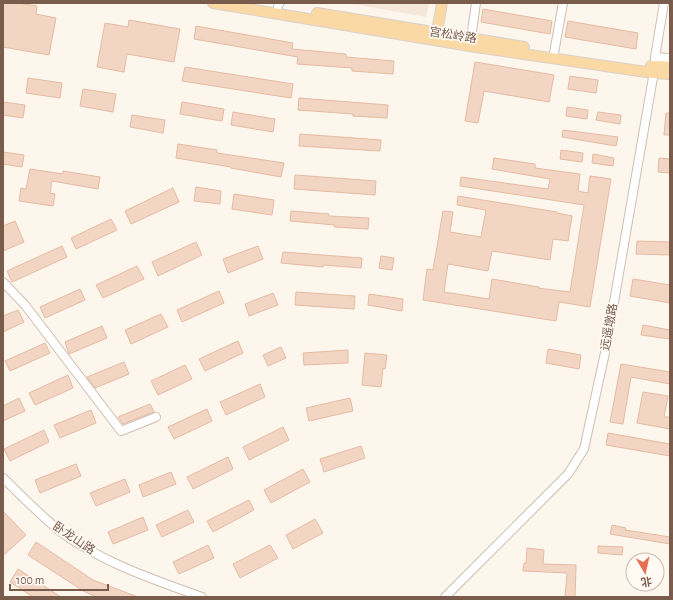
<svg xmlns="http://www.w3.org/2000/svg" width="673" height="600" font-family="'Alegreya Sans','Noto Sans SC',sans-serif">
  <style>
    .residential { fill: #f5e8da }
    .building { fill: #f3d5c3; stroke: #e6bba3 }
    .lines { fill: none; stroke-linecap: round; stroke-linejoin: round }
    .minor-casing { stroke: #d1beb0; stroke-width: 10 }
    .major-casing { stroke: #dad1cd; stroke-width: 12 }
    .minor { stroke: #fff; stroke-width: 8 }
    .major { stroke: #fbd9a5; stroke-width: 10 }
    .labels { text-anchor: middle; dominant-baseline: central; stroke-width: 3.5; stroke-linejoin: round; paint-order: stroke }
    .street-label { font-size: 12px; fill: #7a5c4d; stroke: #fffaf3 }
  </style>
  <rect width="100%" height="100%" fill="#fdf6ec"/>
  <path class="residential" d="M347,3H429L426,17Z"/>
  <path class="building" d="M3,3H17L37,6L36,14L56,18L49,55L3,47Z
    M483,9L552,21L550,34L481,22Z
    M129,20L180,29L174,62L127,54L124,72L97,67L105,23L128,27Z
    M568,21L638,33L636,49L565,37Z
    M196,26L293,43L292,49L346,54V57L394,61L393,74L352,71V68L297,64L298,57L194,39Z
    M475,62L554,75L549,102L484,91L478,123L465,121Z
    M185,67L293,84L291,98L182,81Z
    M570,76L598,80L596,93L568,89Z
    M28,78L62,83L60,98L26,93Z
    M83,89L116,94L113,112L80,106Z
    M299,98L388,105L387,118L353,116V114L298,110Z
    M3,102L25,105L23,118L3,115Z
    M182,102L224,109L222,121L180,114Z
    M567,107L588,110L587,119L566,116Z
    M233,112L275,119L273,132L231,125Z
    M598,112L621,115L620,124L596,120Z
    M666,113H670V135H664Z
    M132,115L165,120L163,133L130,127Z
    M563,130L618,137L616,146L562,137Z
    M300,134L381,140L380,151L299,146Z
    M178,144L217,150V153L284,163L281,177L231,168V167L176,158Z
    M561,150L583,153L582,162L560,159Z
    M3,152L24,155L22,167L3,164Z
    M593,154L614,158L613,166L592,163Z
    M494,158L535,164V168L580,174L578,191L588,193L590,176L611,179L590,307L559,302L556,321L423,300L427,269L433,270L443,211L453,212L450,232L481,237L486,210L457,205L458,196L557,212V213L572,216L568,241L553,239L550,260L492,251L488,271L448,264L444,292L489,299L492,279L539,287L538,288L570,292L584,205L460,186L461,177L548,189L550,179L492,169Z
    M659,158L670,159V173L658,172Z
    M30,169L63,174V171L100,177L98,189L52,181L50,193L55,194L53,206L19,201L21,188L26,189Z
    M295,175L376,181L375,195L294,189Z
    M196,187L221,191L220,204L194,201Z
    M173,188L179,202L131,224L125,211Z
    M234,194L274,200L272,215L232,209Z
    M291,211L329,214V216L369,218L368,229L334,227L335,225L290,221Z
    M111,219L117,230L76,249L71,238Z
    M15,221L24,242L3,251V226Z
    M637,241L670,242V255L636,254Z
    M196,242L202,255L158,276L152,262Z
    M62,246L67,257L12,282L7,271Z
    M258,246L263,259L228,273L223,259Z
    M283,252L362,258L361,268L324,265L323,267L281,263Z
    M381,256L394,258L392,270L379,268Z
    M137,266L144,279L103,298L96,285Z
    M633,279L670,285V303L630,296Z
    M80,289L85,300L45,318L40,307Z
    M219,291L224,303L182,322L177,310Z
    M296,292L355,296L354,309L295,305Z
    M273,293L278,305L249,316L245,304Z
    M369,294L403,299L402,311L368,305Z
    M18,310L24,322L3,332V316Z
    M161,314L168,327L131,344L125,330Z
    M643,325L670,330V339L641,335Z
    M102,326L107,338L69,354L65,342Z
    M238,341L243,353L205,371L199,359Z
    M45,343L50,353L10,371L5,361Z
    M281,347L286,358L268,366L263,355Z
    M548,349L581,355L579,369L546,363Z
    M348,350V363L304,365L303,353Z
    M365,353L387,355L385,369L383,368L381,387L362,385Z
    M124,362L129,374L95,388L87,377Z
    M621,364L670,372V384L631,377L623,424L610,422Z
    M185,365L192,379L158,395L151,381Z
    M68,375L73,388L35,405L29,393Z
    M260,384L265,397L226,415L220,402Z
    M643,392L668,396L664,417H670V429L637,423Z
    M19,398L25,411L3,421V406Z
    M350,398L353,411L309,421L306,408Z
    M150,404L154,412L123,424L118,417Z
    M207,409L212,421L174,439L168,427Z
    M91,410L96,423L60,438L54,425Z
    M283,427L289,440L249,460L243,447Z
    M44,430L49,442L10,461L4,449Z
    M608,433L670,444V456L606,445Z
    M361,446L365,458L324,472L320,459Z
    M228,457L233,469L193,489L187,477Z
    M76,464L81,476L40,493L35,480Z
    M303,469L310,482L271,503L264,490Z
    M171,472L176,484L143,497L139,485Z
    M125,479L130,492L96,506L90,493Z
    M249,500L254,510L213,532L207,521Z
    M188,510L194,522L162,537L156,525Z
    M3,511L26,535L5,554L3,552Z
    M143,517L148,530L113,544L108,532Z
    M315,519L323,533L293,549L286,535Z
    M612,525L626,528L625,530L670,537V544L610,534Z
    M36,542L93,580L138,597H97L85,592L28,555Z
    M208,545L214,558L179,574L173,562Z
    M270,545L278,558L240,578L233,564Z
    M598,546L623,547L622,555L598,553Z
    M527,548L544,550L543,564L576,565L575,597H565L567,573L523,571L524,563H526Z
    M18,569L61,597H33L10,582Z"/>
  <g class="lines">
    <defs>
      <path id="minor" d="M278,7L279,3
        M471,38L476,3
        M554,53L563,3
        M655,57L670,58
        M3,282L25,305L121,431L156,417
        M3,478C22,496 41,516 61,532C101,562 155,580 202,597
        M445,597L568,474L584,449L606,348L655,66V57L664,3"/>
      <path id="major" d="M213,3L476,47L653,73L670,74
        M317,13L524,47
        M437,32L442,3
        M651,66L670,67"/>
    </defs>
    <use href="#minor" class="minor-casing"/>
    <use href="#major" class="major-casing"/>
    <use href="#minor" class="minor"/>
    <use href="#major" class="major"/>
  </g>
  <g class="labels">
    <g class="street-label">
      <text transform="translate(453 35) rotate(9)">宫松岭路</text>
      <text transform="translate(609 327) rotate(-80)">远遥墩路</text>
      <text transform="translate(74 538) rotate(34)">卧龙山路</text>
    </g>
  </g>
  <rect width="673" height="600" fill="none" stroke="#7a5c4d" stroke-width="8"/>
  <g transform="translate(645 572) rotate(171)"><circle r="19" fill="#fffaf3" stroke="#cabbb1"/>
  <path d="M0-3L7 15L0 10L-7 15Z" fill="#e76f51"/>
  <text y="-6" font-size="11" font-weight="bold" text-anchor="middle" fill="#7a5c4d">北</text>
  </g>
  <path d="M10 584v6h98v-6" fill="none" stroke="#7a5c4d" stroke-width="2"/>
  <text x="16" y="584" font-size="12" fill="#7a5c4d" stroke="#fffaf3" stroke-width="3" paint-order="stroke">100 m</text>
</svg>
